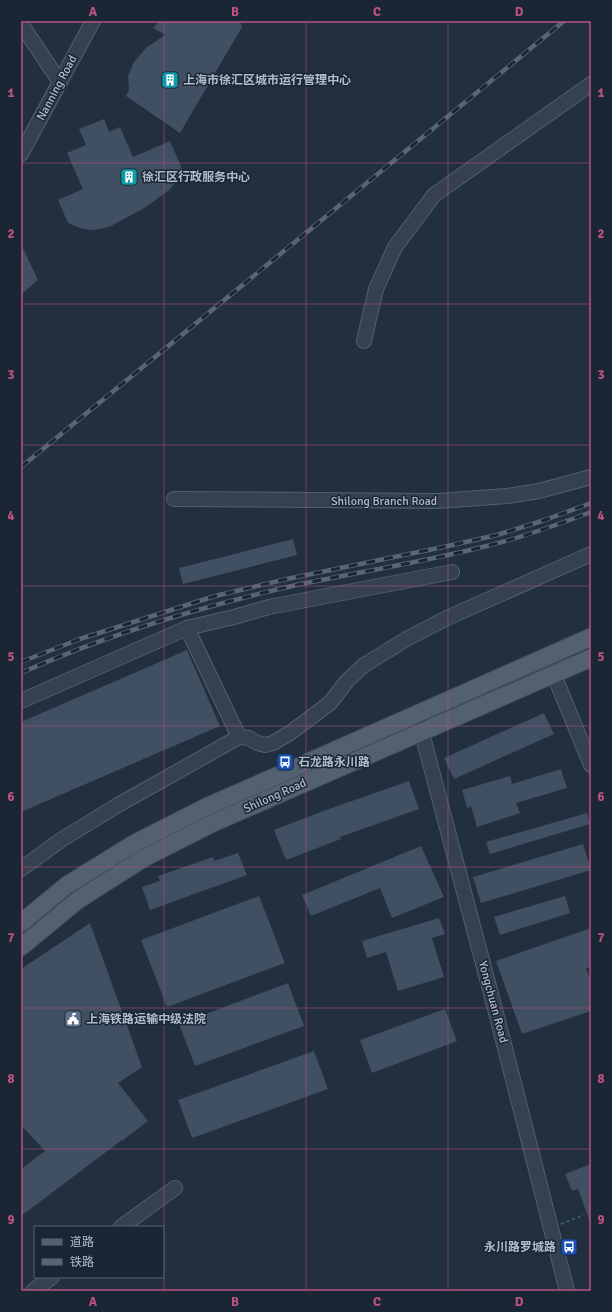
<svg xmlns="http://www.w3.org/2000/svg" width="612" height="1312" font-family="Signika,'Noto Sans SC',sans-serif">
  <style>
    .building { fill: #404f61 }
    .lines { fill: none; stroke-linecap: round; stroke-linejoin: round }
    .minor-casing { stroke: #535f6d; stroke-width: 16 }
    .major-casing { stroke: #3e4a58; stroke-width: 19 }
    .path { stroke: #415b5d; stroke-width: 2; stroke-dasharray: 3 3; stroke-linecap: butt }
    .minor { stroke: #35414f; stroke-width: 14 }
    .major { stroke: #53606f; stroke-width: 17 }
    .rail-casing { stroke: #576576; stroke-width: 4.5 }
    .rail { stroke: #1b2634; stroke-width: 3; stroke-dasharray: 9; stroke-linecap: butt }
    .grid { fill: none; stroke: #bc5182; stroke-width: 1; stroke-opacity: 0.55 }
    .labels { text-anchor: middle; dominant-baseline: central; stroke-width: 3; stroke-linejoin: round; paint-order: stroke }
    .poi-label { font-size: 12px; font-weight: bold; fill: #b1bcca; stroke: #1b2634; text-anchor: start }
    .street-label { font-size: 12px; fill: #b1bcca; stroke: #1b2634 }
    .neatline { fill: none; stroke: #bc5182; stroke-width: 1.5 }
    .grid-label { font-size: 13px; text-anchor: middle; font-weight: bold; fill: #bc5182 }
  </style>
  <rect width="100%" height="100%" fill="#212f3f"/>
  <path class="building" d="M159,21H240L242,27L180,133L126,96L129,90L128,76L134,62L147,47L165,35L153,28Z
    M104,119L109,132L120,127L133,157L170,141L184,173L169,190L146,207L111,226L101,229L90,230L80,228L68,223L58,200L83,189L67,153L86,145L79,129Z
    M21,244L38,280L21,295Z
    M293,539L297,555L183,584L179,568Z
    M187,650L220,726L21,812V722Z
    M544,713L554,734L454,779L444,758Z
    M561,769L567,788L516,803L520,813L477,827L471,806L467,808L462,790L510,776L512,784Z
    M409,781L419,809L340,837L341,839L286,860L274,830L326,810Z
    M587,813L590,824L490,854L486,842Z
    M583,844L591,870L481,903L473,877Z
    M421,846L444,897L392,918L380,888L311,916L302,895Z
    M238,853L247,875L150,910L142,887L160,881L158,876L213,857L214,861Z
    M259,896L285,963L167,1007L141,940Z
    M565,896L570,913L500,935L494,917Z
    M439,918L445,934L432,938L444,977L398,991L386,952L367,958L362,941Z
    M90,923L142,1067L118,1083L148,1121L122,1141V1140L21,1216V1169L45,1151L21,1125V970L24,967Z
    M591,928V967L586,968L591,983V1011L522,1034L496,961Z
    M288,983L304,1026L195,1066L179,1024Z
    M445,1009L457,1041L372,1073L360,1040Z
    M314,1051L328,1089L192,1138L178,1100Z
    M591,1164V1222H590L578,1189L572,1191L565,1174Z"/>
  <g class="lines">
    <defs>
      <path id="minor" d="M21,24L60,82
        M21,154L93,21
        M364,341L376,289L395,247L434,195L591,84
        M174,499L438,501L507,496L539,491L591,477
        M187,628L239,737L249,738L257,743L265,745L273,743L290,733L330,703L347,681L364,665L410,637L447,618L591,554
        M554,675L591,765
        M21,701L187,628L234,617L269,607L452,572
        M419,722L495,1009L567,1291
        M21,869L61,840L118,805L239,737
        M121,1227L175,1188
        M33,1291L52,1277"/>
      <path id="major" d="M21,923L67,885L135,843L208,806L288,771L591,637
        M21,947L78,900L144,858L213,823L591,658"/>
    </defs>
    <use href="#minor" class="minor-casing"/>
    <use href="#major" class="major-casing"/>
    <path class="path" d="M561,1224L584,1215"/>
    <use href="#minor" class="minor"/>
    <use href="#major" class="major"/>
    <defs>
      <path id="rail" d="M21,467L564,21
        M21,662L80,639L215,596L287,579L448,546L497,535L545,520L591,503
        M21,673C108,634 200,607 292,586C362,571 433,561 502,542C532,534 562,523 591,512"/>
    </defs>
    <use href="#rail" class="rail-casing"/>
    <use href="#rail" class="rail"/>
  </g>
  <path class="grid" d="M164,21V1291M306,21V1291M448,21V1291M21,163H591M21,304H591M21,445H591M21,586H591M21,726H591M21,867H591M21,1008H591M21,1149H591"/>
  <defs>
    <symbol id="building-square" viewBox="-11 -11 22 22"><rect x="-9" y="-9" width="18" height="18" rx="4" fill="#0f9aa8" stroke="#1b2634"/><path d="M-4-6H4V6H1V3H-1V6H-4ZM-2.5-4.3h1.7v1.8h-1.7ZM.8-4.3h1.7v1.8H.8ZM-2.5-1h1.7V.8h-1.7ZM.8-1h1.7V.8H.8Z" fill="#fff"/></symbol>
    <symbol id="bus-square" viewBox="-11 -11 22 22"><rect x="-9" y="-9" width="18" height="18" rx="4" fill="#1a4fb4" stroke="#1b2634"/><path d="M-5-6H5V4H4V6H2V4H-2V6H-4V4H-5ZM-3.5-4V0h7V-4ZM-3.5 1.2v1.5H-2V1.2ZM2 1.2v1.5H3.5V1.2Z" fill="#fff"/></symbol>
    <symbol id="civic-square" viewBox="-11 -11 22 22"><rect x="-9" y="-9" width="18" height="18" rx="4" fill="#5c6f8a" stroke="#1b2634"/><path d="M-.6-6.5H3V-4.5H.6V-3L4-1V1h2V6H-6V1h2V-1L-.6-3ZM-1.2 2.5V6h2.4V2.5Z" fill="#fff"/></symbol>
  </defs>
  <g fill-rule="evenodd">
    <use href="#building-square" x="160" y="70" width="20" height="20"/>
    <use href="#building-square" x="119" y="167" width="20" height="20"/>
    <use href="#bus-square" x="275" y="752" width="20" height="20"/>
    <use href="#civic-square" x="63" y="1009" width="20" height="20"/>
    <use href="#bus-square" x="559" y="1237" width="20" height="20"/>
  </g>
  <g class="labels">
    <g class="poi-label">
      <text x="183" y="80">上海市徐汇区城市运行管理中心</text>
      <text x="142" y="177">徐汇区行政服务中心</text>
      <text x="298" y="762">石龙路永川路</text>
      <text x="86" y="1019">上海铁路运输中级法院</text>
      <text x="556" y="1247" text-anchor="end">永川路罗城路</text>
    </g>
    <g class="street-label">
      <text transform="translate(57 88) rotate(-62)">Nanning Road</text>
      <text x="384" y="501">Shilong Branch Road</text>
      <text transform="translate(275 796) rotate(-24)">Shilong Road</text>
      <text transform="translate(493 1002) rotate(75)">Yongchuan Road</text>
    </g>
  </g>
  <rect width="612" height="1312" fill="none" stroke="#1b2634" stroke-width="44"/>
  <rect x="34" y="1226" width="130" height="52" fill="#1b2634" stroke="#576270"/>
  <rect x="42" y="1239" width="20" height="6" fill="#53606f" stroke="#576270"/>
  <text x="70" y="1246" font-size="12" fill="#b1bcca">道路</text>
  <rect x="42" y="1259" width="20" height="6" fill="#576576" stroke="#576270"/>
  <text x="70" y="1266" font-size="12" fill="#b1bcca">铁路</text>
  <rect x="22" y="22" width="568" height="1268" class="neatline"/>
  <g class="grid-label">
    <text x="93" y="16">A</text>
    <text x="235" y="16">B</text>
    <text x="377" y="16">C</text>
    <text x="519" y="16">D</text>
    <text x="11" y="97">1</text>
    <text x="601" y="97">1</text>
    <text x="11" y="238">2</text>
    <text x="601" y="238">2</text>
    <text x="11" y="379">3</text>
    <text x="601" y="379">3</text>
    <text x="11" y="520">4</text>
    <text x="601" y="520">4</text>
    <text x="11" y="661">5</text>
    <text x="601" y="661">5</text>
    <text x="11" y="801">6</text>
    <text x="601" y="801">6</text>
    <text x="11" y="942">7</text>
    <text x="601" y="942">7</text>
    <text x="11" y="1083">8</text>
    <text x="601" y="1083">8</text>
    <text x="11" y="1224">9</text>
    <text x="601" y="1224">9</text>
    <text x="93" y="1306">A</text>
    <text x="235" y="1306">B</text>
    <text x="377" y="1306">C</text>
    <text x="519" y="1306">D</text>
  </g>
</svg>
